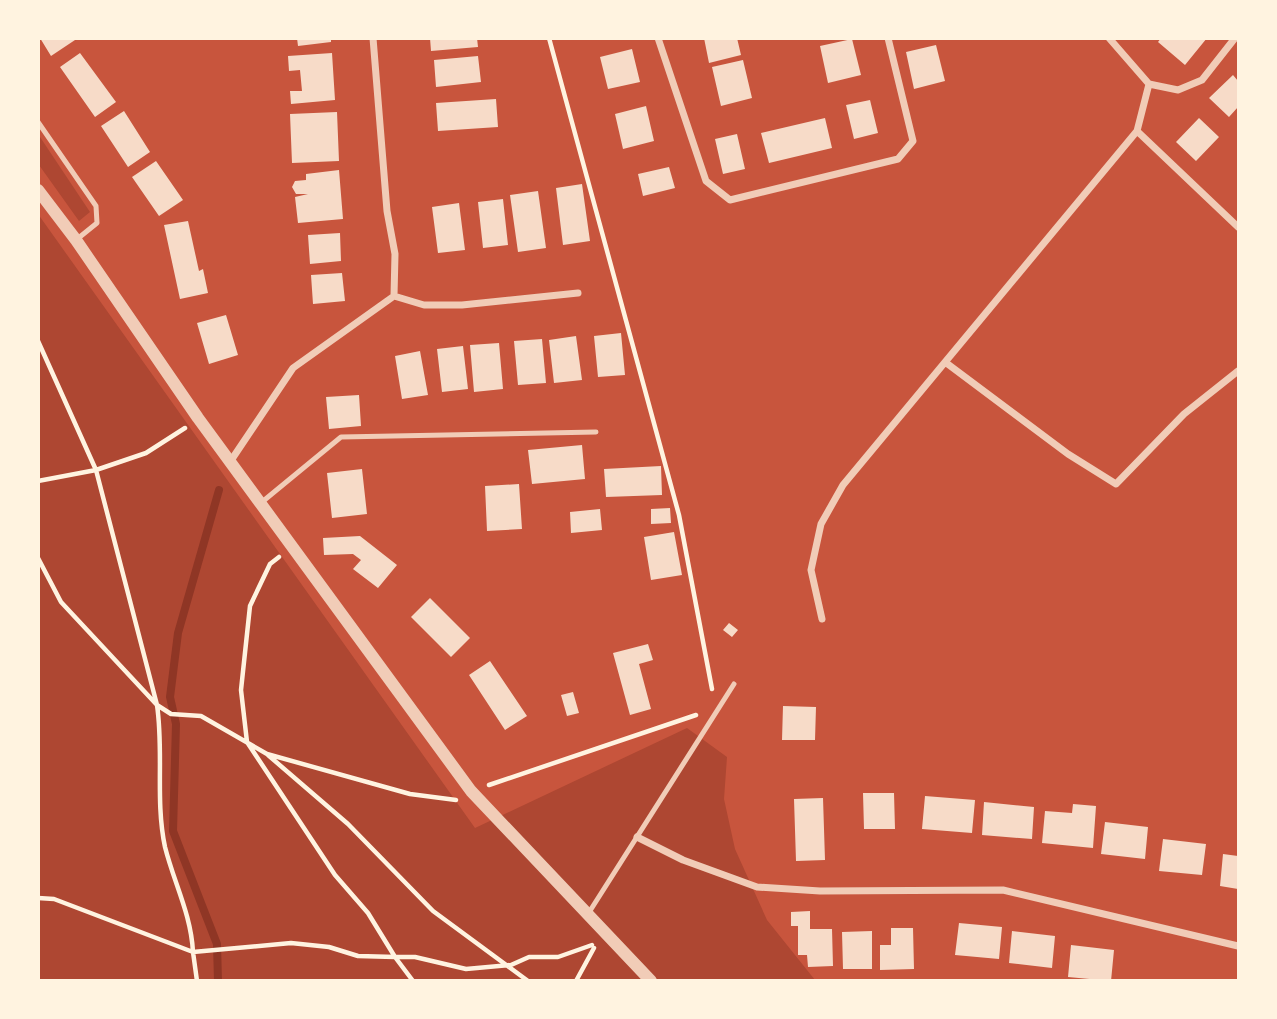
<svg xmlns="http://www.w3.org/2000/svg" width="1277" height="1019" font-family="Montserrat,sans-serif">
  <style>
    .green { fill: #ae4732 }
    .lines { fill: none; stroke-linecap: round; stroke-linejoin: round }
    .stream { stroke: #8f3625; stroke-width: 8 }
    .building { fill: #f7dbc8 }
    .path { stroke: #fff3e0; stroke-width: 4.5 }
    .service { stroke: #f1ccb7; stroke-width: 5 }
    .minor { stroke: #f1ccb7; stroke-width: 7 }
    .tertiary { stroke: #f1ccb7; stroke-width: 12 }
  </style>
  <rect width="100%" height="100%" fill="#c8553d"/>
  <path class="green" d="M38,134L90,212L79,221L39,165Z
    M38,214L475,828L687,728L727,757L724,799L735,849L767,920L815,980H39Z"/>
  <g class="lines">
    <path class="stream" d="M218,981L217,944L173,831L176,724L170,697L178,633L219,490"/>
  </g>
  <path class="building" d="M40,38H74L75,40L51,56Z
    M297,38H331V42L298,46Z
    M430,38H477L478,47L431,51Z
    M704,38H737L741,55L709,63Z
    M1161,38H1207L1185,65L1158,42Z
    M852,39L861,75L828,83L820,46Z
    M936,45L945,81L914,89L906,52Z
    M632,49L640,82L608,89L600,57Z
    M80,53L116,102L95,117L60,67Z
    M332,53L335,100L291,104L290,91H302L300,70L289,71L288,56Z
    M478,56L481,82L436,87L434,60Z
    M743,60L752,98L721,106L712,67Z
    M1233,75L1238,81V107L1229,117L1209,98Z
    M496,99L498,127L438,131L436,103Z
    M870,100L878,133L854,139L846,105Z
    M646,106L654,141L623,149L615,114Z
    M124,111L150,152L128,167L101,126Z
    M337,112L339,161L292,163L290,114Z
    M825,118L832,148L769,163L761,133Z
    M1199,118L1219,137L1196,161L1176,142Z
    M737,134L745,169L723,174L715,139Z
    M156,161L183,200L159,216L132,177Z
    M669,167L675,188L643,196L638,174Z
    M339,170L343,219L298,223L295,197L308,194H296L292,187L295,181L306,180V174Z
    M582,184L590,241L563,245L556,188Z
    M538,191L546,248L518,252L510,195Z
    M503,199L508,245L483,248L478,202Z
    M459,203L465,250L438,253L432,207Z
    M188,221L199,271L203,269L208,293L180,299L164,225Z
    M340,233L341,261L310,264L308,235Z
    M342,273L345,301L313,304L311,275Z
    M226,315L238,355L209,364L197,323Z
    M621,333L625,375L598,377L594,336Z
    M576,336L582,380L554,383L549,340Z
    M542,339L546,383L518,385L514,341Z
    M499,343L503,389L474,392L470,345Z
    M463,346L468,389L442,392L437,349Z
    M420,351L428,395L402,399L395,356Z
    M359,395L361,426L329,429L326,397Z
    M582,445L585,479L532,484L528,450Z
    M661,466L662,495L606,497L604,469Z
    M362,469L367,514L332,518L327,473Z
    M519,484L522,529L487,531L485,486Z
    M670,508L671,523L651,524V509Z
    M600,509L602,530L571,533L570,512Z
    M674,532L682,575L651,580L644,537Z
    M360,536L397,565L378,588L353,569L361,560L353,554L324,555L323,538Z
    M430,598L470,638L451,657L411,617Z
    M729,623L738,630L732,637L723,630Z
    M648,644L653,660L639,664L651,709L630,715L613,653Z
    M490,661L527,716L505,730L469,675Z
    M573,692L579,713L567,716L561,695Z
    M783,706L816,707L815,740H782Z
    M863,793H894L895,829H864Z
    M925,796L975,800L972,833L922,829Z
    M823,798L825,860L796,861L794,799Z
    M984,802L1034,807L1032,839L982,835Z
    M1073,804L1096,806L1093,848L1042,843L1045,811L1072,813Z
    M1105,822L1148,827L1145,859L1101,854Z
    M1163,839L1206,844L1202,875L1159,871Z
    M1223,854L1238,856V889L1220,886Z
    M810,911V929H832L833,966L808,967L807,955H798V926H791V912Z
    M959,923L1002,927L999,959L955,955Z
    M891,928H913L914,969L880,970V945H891Z
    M872,931V969H843L842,932Z
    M1012,931L1055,936L1052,968L1009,963Z
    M1071,945L1114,950L1111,981L1068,977Z"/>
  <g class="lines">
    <path class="path" d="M549,38L679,515L712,689
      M38,341L96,470L38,481
      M185,428L146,453L96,470L157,705C164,752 155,800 165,847C174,883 191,914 193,952L291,943L329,947L358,956L395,957L368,913L335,875L247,742L241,690L250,606L270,564L279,557
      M38,558L61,602L157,705L171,714L201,716L267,754L410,794L456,800
      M268,755L348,824L433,911L528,981
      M489,785L696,715
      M38,898L54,899L193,952L197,981
      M413,981L395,957H415L466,969L511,965L529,957H558L592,945
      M576,981L594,948"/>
    <path class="service" d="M38,122L96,206L97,223L76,240
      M262,502L341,437L596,432
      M588,914L734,684"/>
    <path class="minor" d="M658,38L706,181L730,200L898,159L913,141L888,38
      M1149,84L1178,90L1202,80L1235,38
      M1137,131L1238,227
      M394,296L424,305H462L578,293
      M945,362L1068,454L1116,484L1184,414L1238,371
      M230,462L293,368L394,296L395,254L387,211L373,38
      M822,619L811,570L821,524L843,485L1137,131L1149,84L1109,38
      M637,837L683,860L757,887L820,891L1003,890L1238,946"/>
    <path class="tertiary" d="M38,190L76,240L198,418L471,791L651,981"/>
  </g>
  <rect width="1277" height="1019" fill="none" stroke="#fff3e0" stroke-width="80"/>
</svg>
